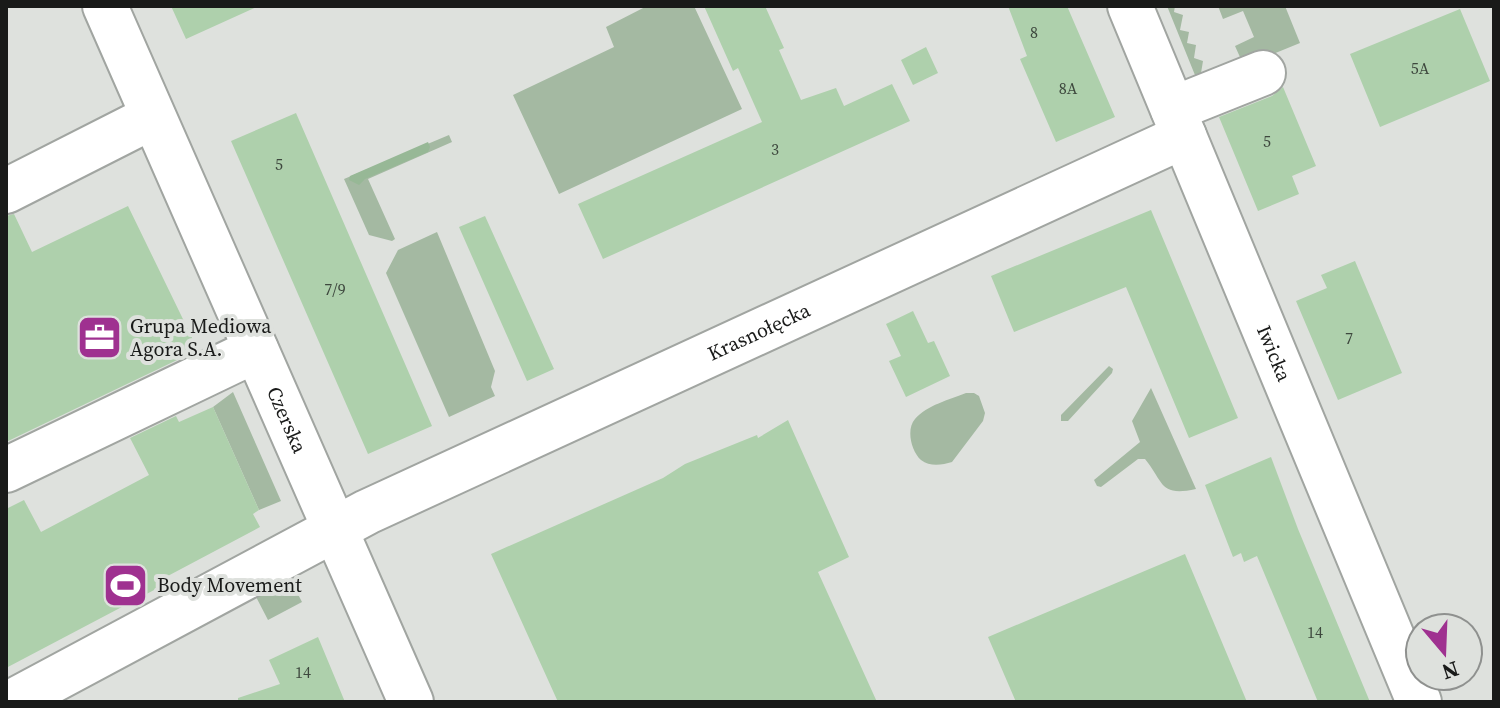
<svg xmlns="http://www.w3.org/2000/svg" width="1500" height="708" font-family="'Source Serif 4',serif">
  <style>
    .green { fill: #a4b9a2 }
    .forest { fill: #97b896 }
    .building { fill: #aed0ac }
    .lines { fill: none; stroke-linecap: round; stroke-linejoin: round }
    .minor-casing { stroke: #a1a5a1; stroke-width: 48 }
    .minor { stroke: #fff; stroke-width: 44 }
    .labels { text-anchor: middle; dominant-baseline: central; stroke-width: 8; stroke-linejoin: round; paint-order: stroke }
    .number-label { font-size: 16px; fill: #3e483e }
    .poi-label { font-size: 20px; fill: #191a19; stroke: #dee1dd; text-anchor: start }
    .street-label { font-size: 20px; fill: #191a19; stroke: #dee1dd }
  </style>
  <rect width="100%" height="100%" fill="#dee1dd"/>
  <path class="green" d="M647,6H694L742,109L559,194L513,95L614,47L606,27Z
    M1167,6H1175L1174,12L1183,15L1180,30L1189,32L1187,43L1196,45L1194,58L1203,61L1199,85Z
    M1218,6H1285L1300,43L1244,66L1235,46L1254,37L1243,11L1223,19Z
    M449,135L452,142L368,179L395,239L392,241L369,235L344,179Z
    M437,232L495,371L491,387L495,396L449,417L386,273L398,250Z
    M1109,366L1113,369L1112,373L1068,421H1061V415Z
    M1151,388L1196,489C1159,497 1164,482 1145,459H1138L1101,487L1097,486L1094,480L1140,442L1132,421Z
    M233,392L281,501L259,510L213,407Z
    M966,393H974L979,396L985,413L983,421L952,462C942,465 930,467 921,460C911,451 906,429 915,419C927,405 949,400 966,393Z
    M286,571L302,602L268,620L252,589Z"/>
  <path class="forest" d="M428,142L430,147L428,152L365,179L359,185L349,180L350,176Z"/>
  <path class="building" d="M171,6H259L186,39Z
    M704,6H765L784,48L779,50L801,100L836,88L844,106L892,84L910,121L603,259L578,204L762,122L738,68L733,71Z
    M1008,6H1067L1115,117L1056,142L1020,59L1027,56Z
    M1460,9L1490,81L1380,127L1350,54Z
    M926,47L938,73L913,85L901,60Z
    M1283,87L1316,166L1292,176L1299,194L1258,211L1219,117L1272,96Z
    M296,113L432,426L368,454L231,141Z
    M128,206L198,350L6,442V216L14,214L32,252Z
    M1151,210L1238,418L1189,438L1126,287L1014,332L991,276Z
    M485,216L554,369L527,381L459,227Z
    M1355,261L1402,373L1338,400L1296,301L1327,288L1321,275Z
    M913,311L928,343L934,341L950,376L906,397L889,361L901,356L886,324Z
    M213,407L259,510L253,514L260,527L164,578L162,584L156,589L6,668V509L24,500L41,532L149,475L130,438L176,416L179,422Z
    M788,420L849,557L818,572L877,702H558L491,554L663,478L685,464L757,435L758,438Z
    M1271,457L1298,529L1370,702H1318L1257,556L1244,562L1241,553L1233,557L1205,485Z
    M1185,554L1247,702H1016L988,637Z
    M318,637L345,702H238V698L280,684L269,660Z"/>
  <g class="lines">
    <defs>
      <g id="minor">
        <path id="s1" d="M105,6L411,702"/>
        <path id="s2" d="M1130,6L1419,702"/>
        <path d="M1173,109L1263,73"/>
        <path d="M6,191L152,117"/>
        <path d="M6,470L256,350"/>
        <path id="s3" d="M12,702L367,512L1184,136"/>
      </g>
    </defs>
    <use href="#minor" class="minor-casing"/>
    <use href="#minor" class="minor"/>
  </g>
  <defs>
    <symbol id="office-square" viewBox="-11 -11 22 22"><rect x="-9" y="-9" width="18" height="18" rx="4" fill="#9f3190" stroke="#dee1dd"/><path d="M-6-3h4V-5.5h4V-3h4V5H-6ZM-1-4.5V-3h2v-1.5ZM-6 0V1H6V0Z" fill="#fff"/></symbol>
    <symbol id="stadium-square" viewBox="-11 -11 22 22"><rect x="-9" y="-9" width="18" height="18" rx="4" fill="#9f3190" stroke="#dee1dd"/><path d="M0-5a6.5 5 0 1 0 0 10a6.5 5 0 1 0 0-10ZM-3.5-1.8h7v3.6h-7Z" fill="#fff"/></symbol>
  </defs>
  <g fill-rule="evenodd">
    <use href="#office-square" x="74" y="312" width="51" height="51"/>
    <use href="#stadium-square" x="100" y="560" width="51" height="51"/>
  </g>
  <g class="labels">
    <g class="number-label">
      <text x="1034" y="32">8</text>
      <text x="1420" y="68">5A</text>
      <text x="1068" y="88">8A</text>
      <text x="1267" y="141">5</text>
      <text x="775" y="149">3</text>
      <text x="279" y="164">5</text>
      <text x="335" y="289">7/9</text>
      <text x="1349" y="338">7</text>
      <text x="1315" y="632">14</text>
      <text x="303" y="672">14</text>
    </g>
    <g class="poi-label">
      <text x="130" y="326">Grupa Mediowa<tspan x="130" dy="23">Agora S.A.</tspan></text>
      <text x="157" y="585">Body Movement</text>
    </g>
    <g class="street-label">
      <text stroke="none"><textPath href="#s3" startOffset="834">Krasnołęcka</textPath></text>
      <text stroke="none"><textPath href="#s2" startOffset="376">Iwicka</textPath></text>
      <text stroke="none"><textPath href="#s1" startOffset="452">Czerska</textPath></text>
    </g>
  </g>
  <rect width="1500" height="708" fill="none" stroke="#191a19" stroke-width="16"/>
  <g transform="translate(1444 652) rotate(161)"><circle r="38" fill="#dee1dd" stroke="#8f918f" stroke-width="2"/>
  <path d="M0-6L14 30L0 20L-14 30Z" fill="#9f3190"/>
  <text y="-12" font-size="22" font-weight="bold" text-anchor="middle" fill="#191a19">N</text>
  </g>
</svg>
